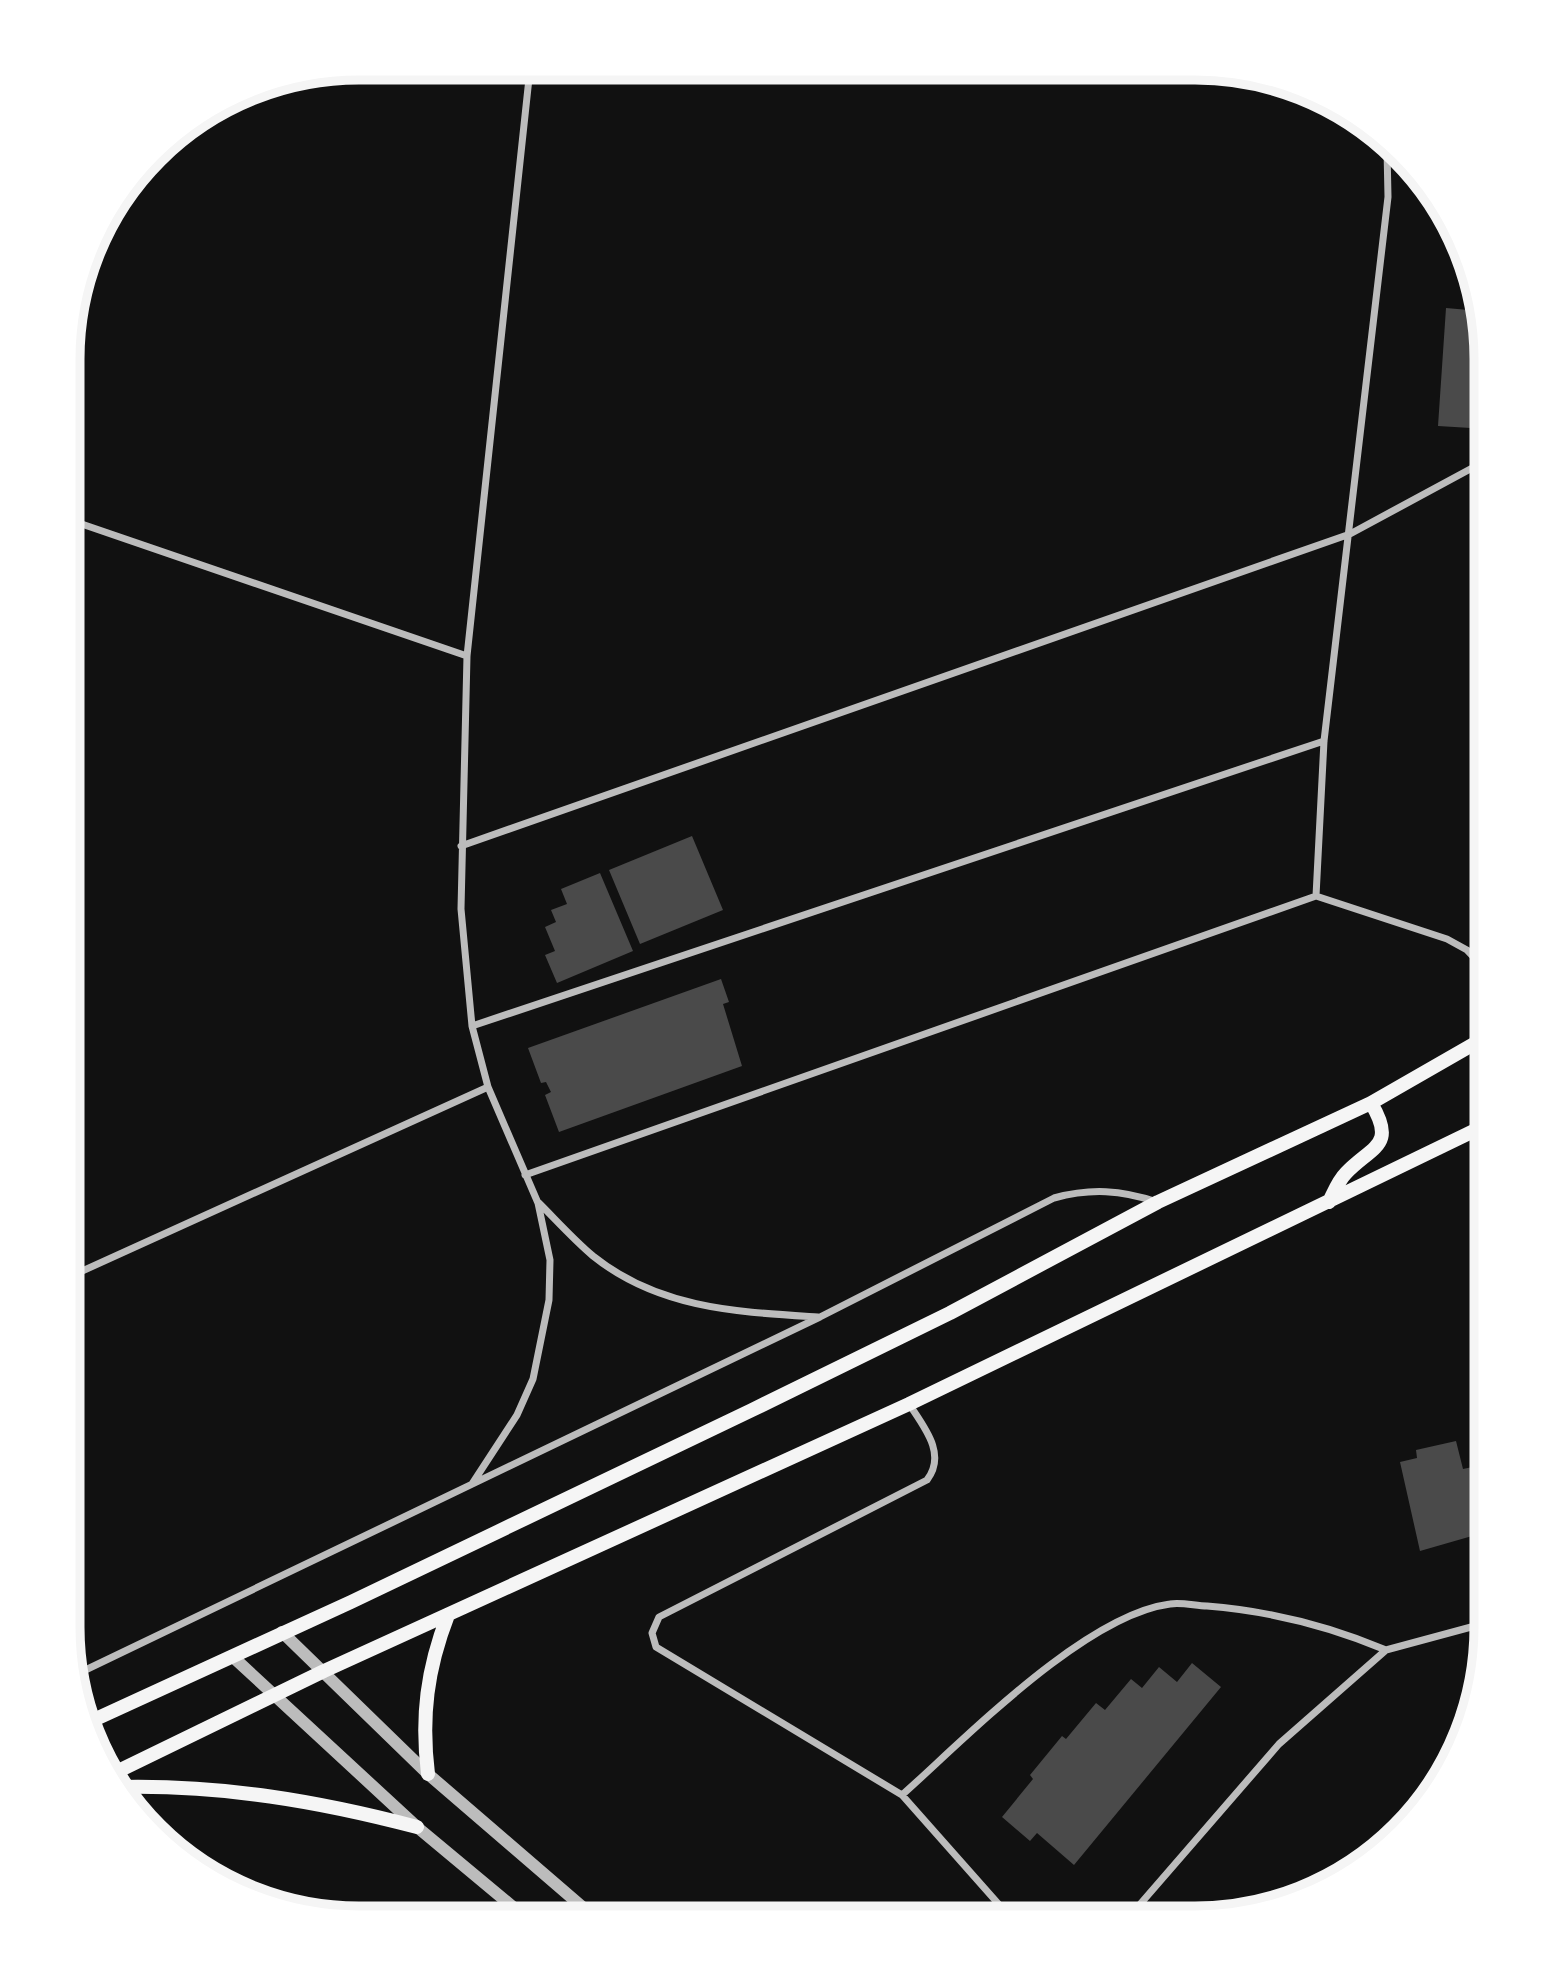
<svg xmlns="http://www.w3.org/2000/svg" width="1555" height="1986" font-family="Poppins,sans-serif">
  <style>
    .building { fill: #4a4a4a }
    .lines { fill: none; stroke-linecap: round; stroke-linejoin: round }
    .minor { stroke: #bcbcbc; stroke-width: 7 }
    .tertiary { stroke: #bcbcbc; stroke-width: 12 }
    .secondary { stroke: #f5f5f5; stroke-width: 14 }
    .rim { fill: none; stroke: #f5f5f5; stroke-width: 9 }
  </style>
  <rect width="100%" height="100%" fill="#111"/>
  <path class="building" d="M1446,308L1480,311L1487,359V429L1438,426Z
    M692,836L723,910L640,944L609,870Z
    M600,873L633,951L557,983L545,955L555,951L545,927L556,922L551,910L567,904L561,889Z
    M721,979L729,1002L723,1004L742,1066L559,1132L545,1095L551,1092L546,1082L541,1083L528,1048Z
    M1486,1423V1532L1420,1551L1400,1462L1417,1458L1416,1450L1456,1441L1463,1469L1482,1465L1473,1426Z
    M1192,1663L1221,1687L1074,1865L1037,1833L1030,1841L1002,1817L1033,1779L1030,1775L1062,1736L1066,1739L1096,1703L1105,1710L1131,1679L1142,1688L1159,1667L1177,1682Z"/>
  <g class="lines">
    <path class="minor" d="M1387,149L1388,197L1324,741L1316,896L1447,939L1467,950L1486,970
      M70,520L467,656
      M461,846L1350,534L1487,460
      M472,1026L1324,741
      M525,1175L1316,896
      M539,1203C557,1221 574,1240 593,1256C659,1309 738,1312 818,1317
      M69,1277L488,1087
      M909,1404C924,1427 947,1454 927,1480L659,1617L652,1633L656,1647L902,1795L1010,1917
      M472,1484L517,1415L533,1379L549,1300L550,1260L538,1203L488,1087L472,1026L461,909L467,656L530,69
      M75,1675L820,1317L1054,1198C1091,1188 1121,1190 1157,1202
      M1449,1766L1472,1716
      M902,1795C966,1738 1085,1615 1170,1604C1182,1602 1196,1606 1207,1606C1270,1611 1329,1626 1386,1650
      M1129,1917L1279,1744L1386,1650L1486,1623"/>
    <path class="tertiary" d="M282,1632L428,1774L594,1917
      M232,1656L417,1827L525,1917"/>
    <path class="secondary" d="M1329,1202C1334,1192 1338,1181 1346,1173C1372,1146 1397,1146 1371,1103
      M87,1723L351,1602L752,1410L950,1313L1158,1202L1371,1103L1486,1037
      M428,1774C421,1717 427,1669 448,1615
      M110,1775L324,1671L909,1404L1486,1125
      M121,1787C223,1785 318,1801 417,1827"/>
  </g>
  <path d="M0 0H1555V1986H0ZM359 80H1195A279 279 0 0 1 1474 359V1627A279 279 0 0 1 1195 1906H359A279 279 0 0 1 80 1627V359A279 279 0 0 1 359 80Z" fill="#fff" fill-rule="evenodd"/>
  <path class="rim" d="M359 80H1195A279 279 0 0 1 1474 359V1627A279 279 0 0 1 1195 1906H359A279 279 0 0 1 80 1627V359A279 279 0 0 1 359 80Z"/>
</svg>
